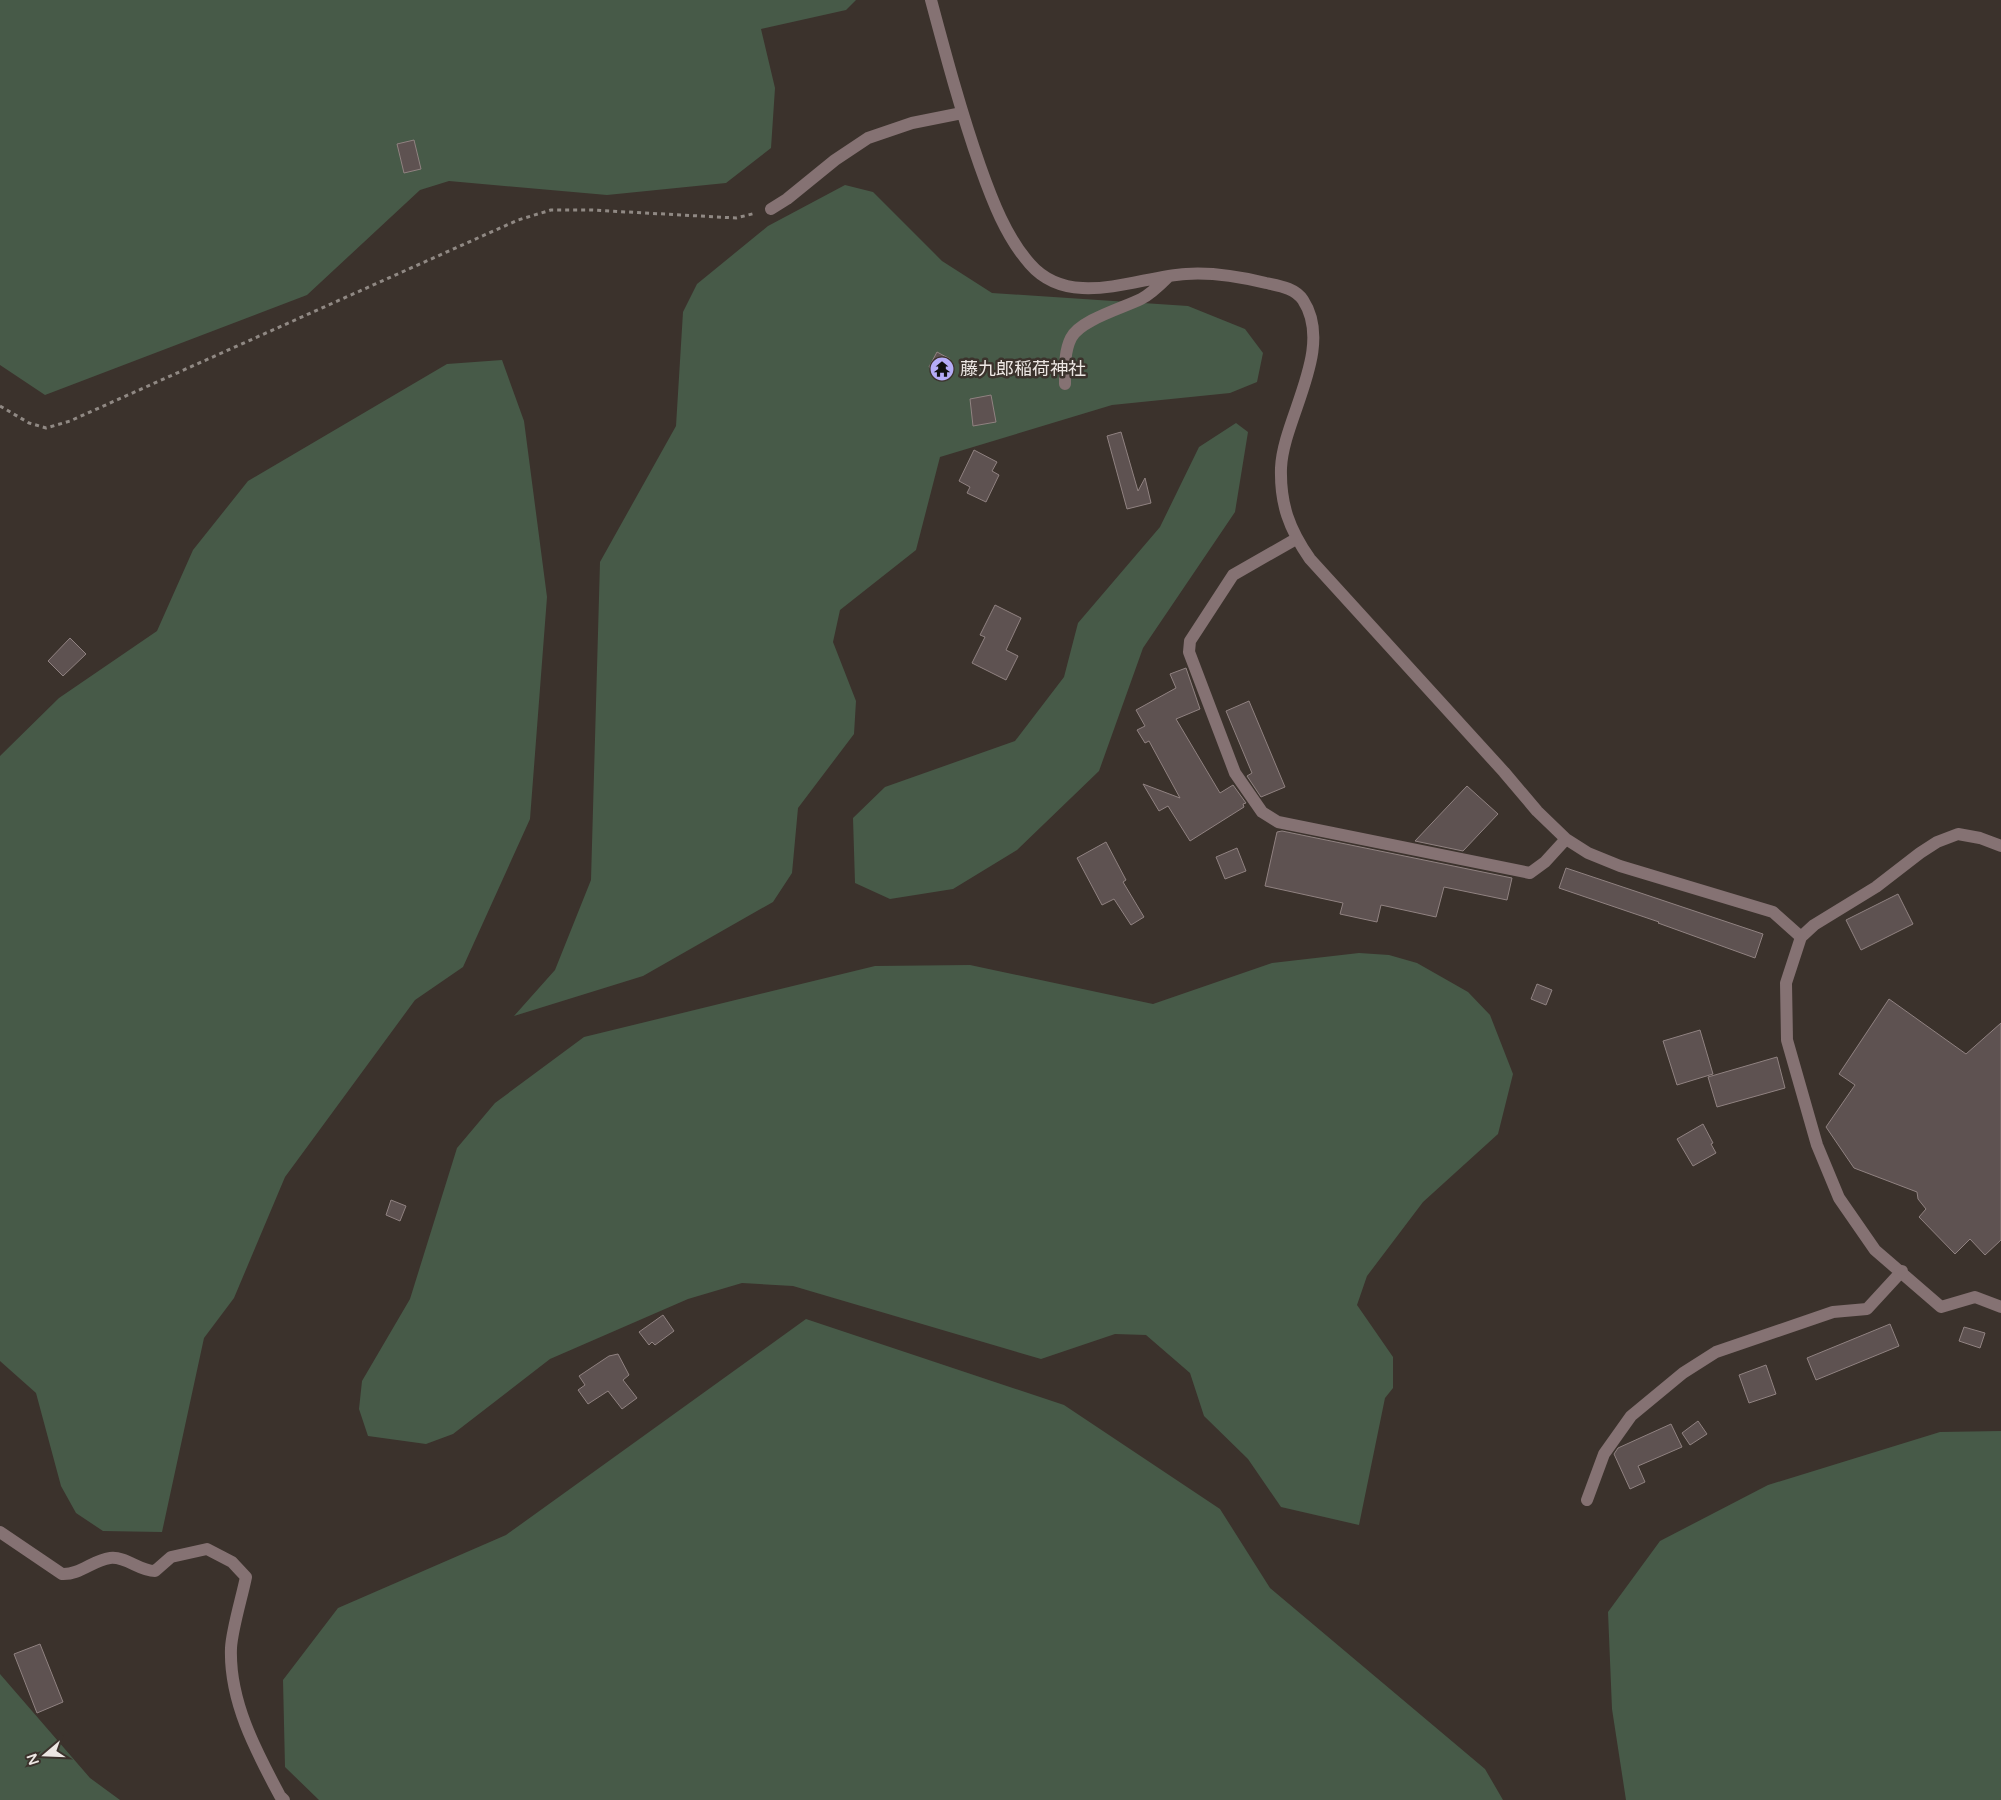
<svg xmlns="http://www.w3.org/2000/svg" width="2001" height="1800" font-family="'Varela Round','Noto Sans JP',sans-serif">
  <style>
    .green { fill: #475a48 }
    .building { fill: #5e5251; stroke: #908281 }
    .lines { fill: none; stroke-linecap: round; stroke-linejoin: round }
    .path { stroke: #908984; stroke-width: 3; stroke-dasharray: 4 4; stroke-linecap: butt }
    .minor { stroke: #857273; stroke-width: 12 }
    .labels { text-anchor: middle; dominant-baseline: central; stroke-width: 5; stroke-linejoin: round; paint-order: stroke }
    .poi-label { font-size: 18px; fill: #ece6e3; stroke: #3b322c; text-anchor: start }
  </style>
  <rect width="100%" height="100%" fill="#3b322c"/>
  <path class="green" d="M0,0H856L846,10L761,29L775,88L771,148L726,183L607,195L449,181L420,190L307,295L45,395L0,365Z
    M845,185L873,192L942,261L992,293L1188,306L1245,329L1263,353L1257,382L1230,393L1112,405L940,457L916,550L840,610L833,642L856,701L854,734L798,808L792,873L773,902L643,976L514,1016L555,970L591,880L600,562L676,426L683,312L697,284L768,226Z
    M502,360L524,421L547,597L530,819L463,967L415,1000L285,1177L234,1298L204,1338L162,1532L103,1531L76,1513L61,1486L36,1393L0,1361V756L59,698L157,631L193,550L248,481L447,364Z
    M1236,423L1248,432L1235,512L1143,648L1099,771L1017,850L953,889L890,899L855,883L853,818L885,787L1015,741L1064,677L1078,623L1160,527L1199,447Z
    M1359,953L1389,955L1417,963L1468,992L1490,1015L1513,1074L1498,1134L1423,1202L1367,1276L1357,1305L1393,1357V1388L1385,1398L1359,1525L1281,1507L1248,1459L1204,1416L1190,1373L1146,1335L1115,1334L1041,1359L793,1286L742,1283L688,1299L550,1359L453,1434L426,1444L368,1436L359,1409L362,1381L410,1299L457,1148L495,1103L584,1037L875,966L970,965L1153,1004L1272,963Z
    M806,1319L1064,1405L1220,1509L1270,1588L1485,1769L1503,1800H319L285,1767L283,1680L338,1608L506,1535Z
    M2001,1431V1800H1626L1612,1709L1608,1612L1660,1541L1768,1485L1940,1432Z
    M0,1674L90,1778L120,1800H0Z"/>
  <path class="building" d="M414,140L421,169L404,173L397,144Z
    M937,352L950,359L944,374L929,367Z
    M991,395L996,422L973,426L970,399Z
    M1121,432L1138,491L1145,478L1151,503L1127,509L1107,436Z
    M974,450L997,462L992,471L999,475L986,502L967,493L970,487L959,481Z
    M995,605L1021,618L1006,650L1018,656L1006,680L972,663L985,637L980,635Z
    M70,638L86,654L63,676L48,661Z
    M1186,668L1200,709L1176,719L1220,793L1233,785L1246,803L1243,804L1244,807L1190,841L1168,806L1159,811L1143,784L1180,798L1149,741L1145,743L1137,730L1145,726L1136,710L1176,688L1170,674Z
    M1249,701L1285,787L1261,797L1247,776L1252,773L1226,711Z
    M1467,786L1498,814L1463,851L1415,841Z
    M1282,831L1512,878L1507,900L1444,887L1436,917L1381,905L1377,922L1340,914L1343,903L1265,886L1277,832Z
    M1106,842L1126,880L1123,882L1144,917L1131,925L1114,899L1102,905L1077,858Z
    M1237,848L1246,871L1225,879L1216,857Z
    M1566,868L1763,934L1755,958L1658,923L1659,922L1559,888Z
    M1898,894L1913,924L1861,950L1846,920Z
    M1537,984L1552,990L1546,1005L1531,999Z
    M1889,999L1966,1054L2001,1023V1240L1985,1255L1970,1239L1955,1254L1919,1217L1926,1209L1918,1199L1917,1192L1854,1168L1826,1127L1855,1085L1839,1074Z
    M1700,1030L1713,1074L1677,1085L1663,1041Z
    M1777,1057L1785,1088L1717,1107L1708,1077Z
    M1703,1124L1713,1143L1711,1144L1716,1153L1693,1166L1677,1139Z
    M391,1200L406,1206L400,1221L386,1215Z
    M663,1315L674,1331L655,1345L652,1342L649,1345L639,1332Z
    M1890,1324L1899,1346L1816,1380L1807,1358Z
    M1964,1327L1985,1333L1980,1348L1959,1341Z
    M618,1354L629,1375L623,1380L637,1398L622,1409L608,1391L588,1404L578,1390L585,1385L579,1376L609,1356Z
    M1766,1365L1776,1394L1749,1403L1739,1375Z
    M1698,1421L1707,1434L1690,1445L1682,1433Z
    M1671,1424L1682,1447L1638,1466L1645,1482L1630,1489L1614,1454L1618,1448Z
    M40,1644L63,1702L37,1713L14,1654Z"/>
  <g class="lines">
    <path class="path" d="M0,406L29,423L46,428L70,421L518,220L551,210H591L736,218L756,213"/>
    <path class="minor" d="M931,0C946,56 961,112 980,166C992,200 1006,237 1030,264C1070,310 1136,277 1186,274C1213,272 1241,277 1266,283C1280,286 1295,288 1303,300C1335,349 1283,418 1281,468C1280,504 1289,529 1310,559L1504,772L1537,811L1566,839L1588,853L1620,866L1773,912L1801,937
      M771,209L787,199L835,160L868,138L912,123L962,113
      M1065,384C1065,369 1064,352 1071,338C1080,320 1123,308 1141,299C1151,294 1160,285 1168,277
      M1296,539L1233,575L1190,641L1189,652L1235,773L1262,812L1278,822L1530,873L1545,862L1566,839
      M2001,846L1980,838L1958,834L1937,842L1920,853L1876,887L1814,925L1801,937L1786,983L1787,1040L1817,1145L1839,1198L1875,1250L1941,1307L1975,1297L2001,1307
      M1587,1500L1604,1454L1631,1416L1683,1373L1716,1352L1833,1312L1867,1309L1902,1271
      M0,1532L62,1574C80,1575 93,1560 110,1558C126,1556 139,1571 155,1571L171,1557L207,1549L232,1562L246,1577C242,1597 232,1629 231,1648C229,1701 256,1751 280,1796L284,1800"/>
  </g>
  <defs>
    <symbol id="temple-disc" viewBox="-11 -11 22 22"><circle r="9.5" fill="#b5acf8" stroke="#3b322c"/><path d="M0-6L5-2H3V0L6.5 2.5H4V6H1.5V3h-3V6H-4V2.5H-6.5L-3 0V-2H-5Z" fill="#111"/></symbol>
  </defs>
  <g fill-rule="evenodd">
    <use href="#temple-disc" x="928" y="355" width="28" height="28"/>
  </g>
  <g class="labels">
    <g class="poi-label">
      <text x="960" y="369">藤九郎稲荷神社</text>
    </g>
  </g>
  <g transform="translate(45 1755) rotate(251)" stroke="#3b322c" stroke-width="4" paint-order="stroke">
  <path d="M0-4L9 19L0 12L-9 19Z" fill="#ece6e3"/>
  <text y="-8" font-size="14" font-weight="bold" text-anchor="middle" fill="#ece6e3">N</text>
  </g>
</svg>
